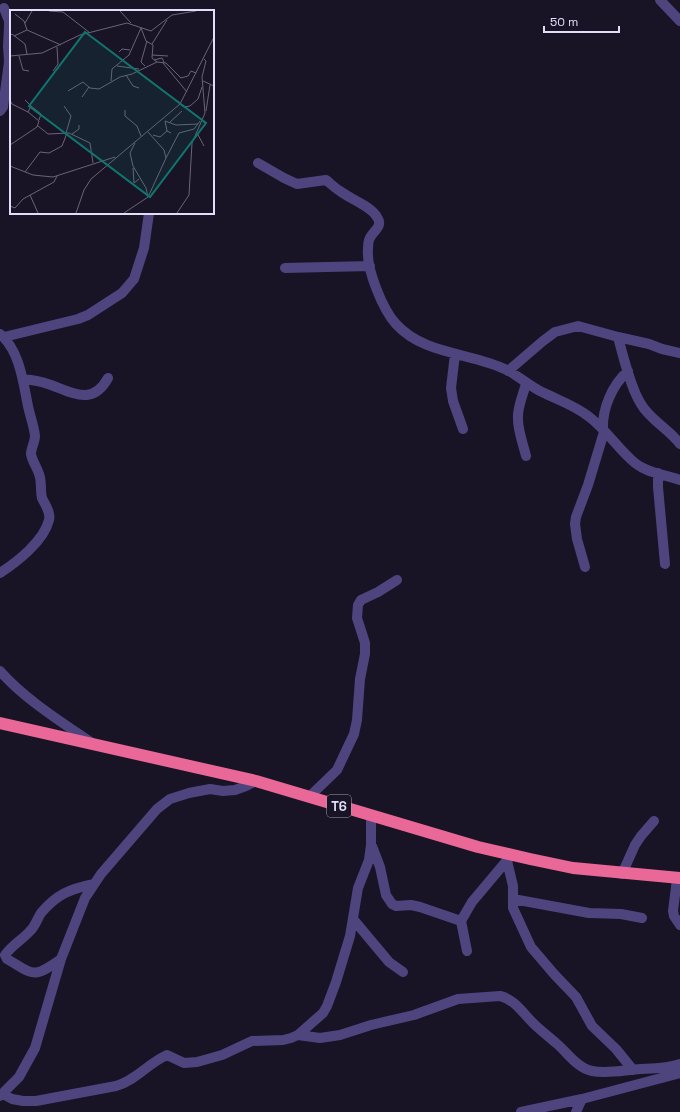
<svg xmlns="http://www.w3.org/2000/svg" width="680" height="1112" font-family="'Space Grotesk',sans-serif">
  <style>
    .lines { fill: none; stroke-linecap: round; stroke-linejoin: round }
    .minor { stroke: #4e457f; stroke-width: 10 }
    .highway { stroke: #ea6897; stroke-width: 12 }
    .labels { text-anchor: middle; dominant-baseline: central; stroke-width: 3.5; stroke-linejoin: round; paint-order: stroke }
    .shield { fill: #191326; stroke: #a7a0ba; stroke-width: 1 }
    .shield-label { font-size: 13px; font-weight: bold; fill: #e4ddfa }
    .inset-road { fill: none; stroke: #6a647b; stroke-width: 1 }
    .view { fill: #0f766e; fill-opacity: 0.15; stroke: #0f766e; stroke-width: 2 }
    .inset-edge { fill: none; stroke: #e4ddfa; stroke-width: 2 }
  </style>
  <rect width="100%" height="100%" fill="#191326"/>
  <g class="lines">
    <path class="minor" d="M660,0L680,21
      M0,111L3,107L9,62L8,46L9,27V21L4,8
      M258,163L284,178L297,184L326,180C331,184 335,188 340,191C350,199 371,206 377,217C384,227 372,231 369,240C368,243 368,246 368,249C366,269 383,310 396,324C425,356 473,352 509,371C521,378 531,387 542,392C558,400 574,405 588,416C606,429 618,449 635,463C647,473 666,475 680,480
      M285,268L370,266
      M0,334C20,351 23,382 28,406C30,416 34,426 35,436C35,442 31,448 31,454C32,461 37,467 39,474C42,481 40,490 42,498C45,505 51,512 49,520C44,541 17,562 0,573
      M4,337L78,319L88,315L122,293L134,279L144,248L149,213
      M618,337C623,356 631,389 641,404C650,420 669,429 680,444
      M455,354L451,388L453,401L463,429
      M508,371L543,341L555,332L578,326L618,337L649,344L662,349L680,353
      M23,379C32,380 40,381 48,384C72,392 92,407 108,378
      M526,383C524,393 518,405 518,416C517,429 523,443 526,456
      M603,430C602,409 612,385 628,371
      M658,473V487L665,564
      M585,567L577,539L575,524L576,517L588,485L604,432
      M0,671C26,700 60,721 92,743
      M309,797L337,770L354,734L357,720L360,679L365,654V643L357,618L358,605L361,600L378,592L397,580
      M372,846L380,867L386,895L392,904L396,906L411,905L420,907L461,921
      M507,861L513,886V908L531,947L554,974L576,997L592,1026L616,1049L633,1070
      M622,874L635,845L641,836L654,821
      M677,879L673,911L674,916L680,925
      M513,899L589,913L621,914L642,918
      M353,919L389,962L403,972
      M467,951L461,921L472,902L509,858
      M61,959C33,979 34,975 7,959L5,955C12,945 22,940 30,931C35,927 37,919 41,913C57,894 70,889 94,884
      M298,1035L320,1038L340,1035L371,1025L414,1015L458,999L500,996C514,999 523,1013 533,1023C540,1030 548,1036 556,1043C567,1052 577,1068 592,1071C608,1074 624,1070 641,1069C655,1068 666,1069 680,1064
      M3,1094L12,1099L23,1101H36L116,1086C138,1079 147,1064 167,1055L184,1063L197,1062L222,1055L252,1041L283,1040L291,1038L298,1035L323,1013L327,1006L336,982L350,936L358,888L369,860L371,845V815
      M0,1096L19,1077L35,1048L61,959L85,898L101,874L157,809L170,799L189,793L210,789L223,791L235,790L246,786L256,781
      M521,1112L582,1099L680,1073
      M576,1112L582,1099"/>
    <path class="highway" d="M0,723L256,781L478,847L530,859L573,868L680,878"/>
  </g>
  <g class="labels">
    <rect class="shield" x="327" y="795" width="24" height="22" rx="3"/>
    <g class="shield-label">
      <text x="339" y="806">T6</text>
    </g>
  </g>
  <g transform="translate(10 10)">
    <rect width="204" height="204" fill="#191326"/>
    <path class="inset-road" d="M39,1L53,2L80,23M110,1L121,13M5,4L14,11L17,20L51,35M15,13L22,1M131,18L136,31L143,35L142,48L147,52M0,26L2,24L15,34L17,44M4,26L17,20M142,34L157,10M109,42L112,39L120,40M142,45L158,46M0,46L32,43L70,25L117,13L141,21L162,5L186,1M9,46L13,60L19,61M144,50L152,48L154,52M153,53L177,82M107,56L129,59M135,56L131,52L137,31M43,61L48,54L47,37M116,65L123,76L129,78M101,71L102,59L119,45L131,18M193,71L204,76M58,81L73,72L80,78L89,79L110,67L122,64L147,52L156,53L171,68L178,66L181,61L186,63M72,87L79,77M0,90L2,94L18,102L29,111L27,117L0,135M15,90L21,96L18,102M170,94L174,97L180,96L188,89L192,77M21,96L31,104L29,110M54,96L61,106L56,123M115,100V106L127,116L131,126M196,101L200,75M155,111L166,115L188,114M155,111L157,121L161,123M159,113L172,101M28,116L38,124L59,123L80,133L83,153M138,122L154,140L156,148L139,185M187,123L194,136M62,124L69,119V115M143,125L150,127L157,121M156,148L169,123L184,119L190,111M0,156L23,165L43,167L105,147M123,158L124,173L129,169M15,162L30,142L39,143L52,136L57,123M20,185L28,203M0,196L5,198L13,189L44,172L47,166M66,203L74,180L81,169L170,94L204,27M114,203L138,187L136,178L123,156L120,143L125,133M167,203L179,185L182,133L195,103L192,67L196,51L194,49"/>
    <path class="view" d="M75,22L196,113L140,187L19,96Z"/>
    <rect width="204" height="204" class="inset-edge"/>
  </g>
  <path d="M544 26v6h75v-6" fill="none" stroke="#e4ddfa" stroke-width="2"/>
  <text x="550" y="26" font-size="12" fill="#e4ddfa" stroke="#191326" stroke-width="3" paint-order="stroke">50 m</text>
</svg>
